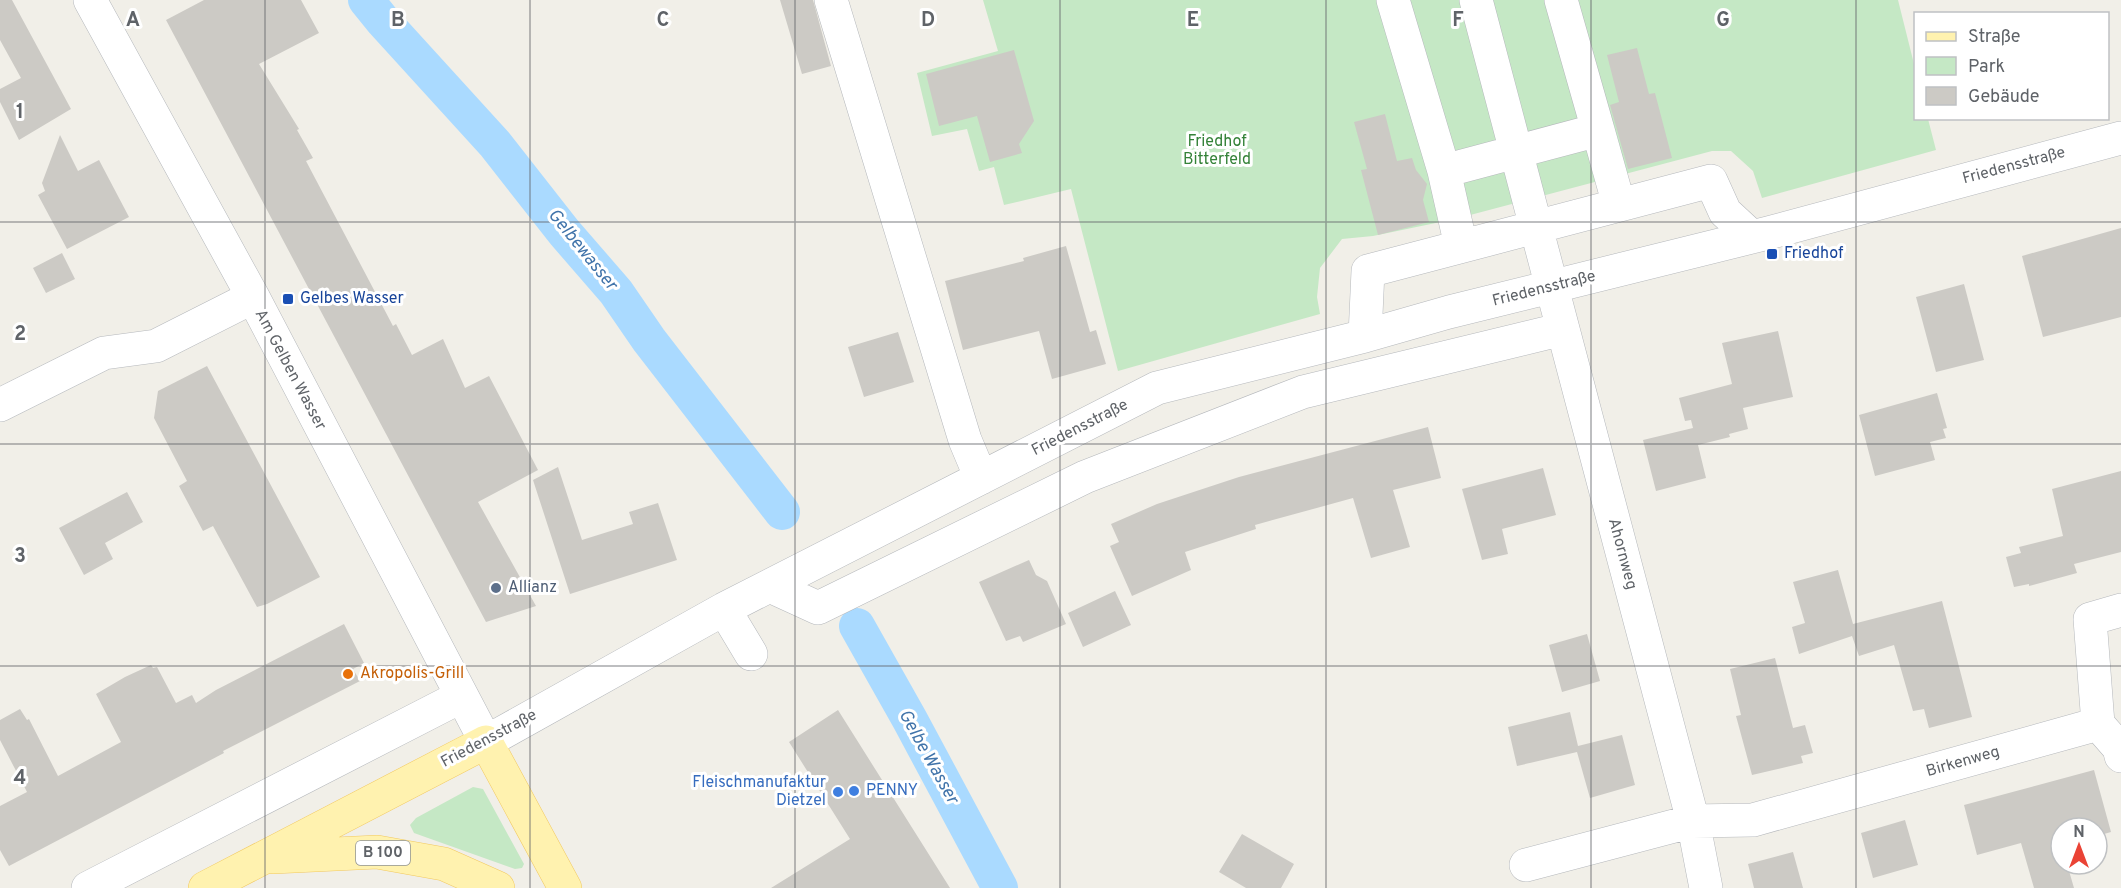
<svg xmlns="http://www.w3.org/2000/svg" width="2121" height="888" font-family="Overpass,sans-serif">
  <style>
    .green { fill: #c5e8c5 }
    .lines { fill: none; stroke-linecap: round; stroke-linejoin: round }
    .canal { stroke: #aadaff; stroke-width: 36 }
    .building { fill: #cccac5 }
    .minor-casing { stroke: #b5b8bc; stroke-width: 34 }
    .major-casing { stroke: #f2c960; stroke-width: 34 }
    .minor { stroke: #fff; stroke-width: 33 }
    .major { stroke: #fff2af; stroke-width: 33 }
    .grid { fill: none; stroke: #5f6368; stroke-width: 1.5; stroke-opacity: 0.55 }
    .transit-dot { fill: #1a4fb4; stroke: #fff; stroke-width: 2 }
    .service-dot { fill: #5c6f8a; stroke: #fff; stroke-width: 2 }
    .food-dot { fill: #e8710a; stroke: #fff; stroke-width: 2 }
    .shop-dot { fill: #3f7fe0; stroke: #fff; stroke-width: 2 }
    .labels { text-anchor: middle; dominant-baseline: central; stroke-width: 6; stroke-linejoin: round; paint-order: stroke }
    .shield { fill: #fff; stroke: #8f9295; stroke-width: 1.5 }
    .shield-label { font-size: 15px; font-weight: bold; fill: #5f6368 }
    .park-label { font-size: 16px; fill: #348238; stroke: #fff }
    .street-label { font-size: 16px; fill: #5f6368; stroke: #fff }
    .transit-label { font-size: 16px; fill: #164399; stroke: #fff; text-anchor: start }
    .service-label { font-size: 16px; fill: #4e5e75; stroke: #fff; text-anchor: start }
    .food-label { font-size: 16px; fill: #c56008; stroke: #fff; text-anchor: start }
    .shop-label { font-size: 16px; fill: #366cbe; stroke: #fff; text-anchor: end }
    .water-label { font-size: 18px; font-style: italic; fill: #4174aa; stroke: #fff }
    .grid-label { font-size: 20px; text-anchor: middle; font-weight: bold; fill: #5f6368; stroke: #fff; stroke-width: 6; stroke-linejoin: round; paint-order: stroke }
  </style>
  <rect width="100%" height="100%" fill="#f1efe8"/>
  <path class="green" d="M983,0H1898L1915,68L1916,118L1928,119L1936,150L1762,198L1753,171L1731,151H1712L1455,219L1373,236L1342,239L1320,268L1317,297L1320,314L1118,371L1071,189L1004,205L994,167L979,171L967,129L932,136L917,73L998,51Z
    M473,787L483,789L524,864L522,868L515,869L414,833L410,825L416,818Z"/>
  <g class="lines">
    <path class="canal" d="M366,0L383,21L495,144L564,232L616,292L649,340L782,512
      M857,626L910,720L1000,888"/>
  </g>
  <path class="building" d="M0,0H12L71,109L19,140L0,102V89L21,78L0,40Z
    M204,0H301L319,33L259,64L299,129L297,130L313,158L306,161L393,326L396,324L412,355L443,339L465,388L489,376L538,470L478,502L536,606L486,622L166,20Z
    M780,0H813L831,66L802,74Z
    M1637,48L1649,94L1655,93L1672,158L1628,169L1610,105L1619,102L1607,55Z
    M1014,50L1034,121L1019,144L1022,153L990,162L977,116L939,126L926,74Z
    M1385,114L1397,161L1412,158L1416,170L1427,184L1423,200L1429,222L1378,235L1361,170L1367,169L1354,122Z
    M60,135L78,171L99,160L129,217L67,249L38,195L45,191L42,183Z
    M2121,228V317L2043,337L2022,256Z
    M1066,246L1090,332L1096,330L1106,364L1052,379L1039,331L963,350L945,281L1024,261L1023,258Z
    M62,253L75,279L46,293L33,268Z
    M1964,284L1984,360L1936,372L1916,297Z
    M1778,331L1793,397L1743,408L1748,429L1729,434L1730,437L1698,445L1706,478L1656,491L1643,440L1693,428L1691,420L1685,421L1679,398L1732,384L1722,343Z
    M898,332L914,382L864,397L848,347Z
    M207,366L320,577L267,604L257,607L213,526L203,531L179,486L187,481L154,418L158,391Z
    M1937,393L1947,428L1943,429L1946,438L1930,442L1935,460L1875,476L1859,415Z
    M1428,427L1441,478L1393,490L1410,547L1371,558L1353,498L1255,525L1256,529L1185,552L1191,570L1132,596L1110,546L1119,542L1111,524L1157,504L1239,477Z
    M558,467L582,540L633,524L629,512L658,503L677,560L570,594L533,480Z
    M1543,468L1556,515L1502,529L1508,554L1482,560L1462,489Z
    M2121,471V552L2074,564L2077,573L2029,586V584L2014,587L2006,557L2021,553L2019,547L2063,536L2052,489Z
    M127,492L143,522L105,543L113,559L84,575L59,528Z
    M1029,560L1036,575L1047,581L1066,624L1023,642L1020,636L1006,641L979,582Z
    M1838,570L1853,624L1942,601L1972,717L1929,728L1924,709L1913,711L1894,645L1859,656L1852,636L1799,654L1792,627L1805,623L1793,582Z
    M1115,591L1131,625L1083,647L1068,613Z
    M344,624L364,663L353,669L360,681L223,751L224,753L9,866L0,850V806L27,792L0,740V720L20,709L27,720L29,719L58,776L121,742L96,694L125,677L151,665L153,668L157,667L176,703L192,695L196,703L216,690Z
    M1587,634L1600,681L1562,692L1549,645Z
    M1775,658L1793,728L1805,725L1813,753L1801,756L1803,763L1752,775L1736,716L1741,715L1730,669Z
    M838,710L950,888H771L850,839L789,742Z
    M1570,712L1578,746L1622,735L1635,785L1590,798L1577,752L1517,766L1508,727Z
    M2094,770L2111,832L2097,836V828H2061V864H2067L2074,888H2034L2021,843L1977,855L1964,805Z
    M1905,820L1918,865L1873,878L1861,833Z
    M1242,834L1294,864L1281,888H1246L1219,872Z
    M1793,852L1803,888H1754L1748,864Z"/>
  <g class="lines">
    <defs>
      <path id="minor" d="M90,0L253,297L486,742L724,609L1157,388L1365,336L1449,312L1768,233L2121,138
        M831,0L965,440L981,478
        M1393,0L1444,171L1598,130L1561,0
        M1476,0L1693,821L1706,888
        M1598,130L1619,205
        M1444,171L1461,246
        M1365,336L1368,271L1711,181L1725,212L1752,237
        M0,405L104,353L156,346L253,297
        M770,586L818,608L1085,477L1303,392L1563,329
        M724,609L751,654
        M2098,724L2119,748L2121,756
        M1526,865L1693,821L1753,820L2098,724L2090,619L2121,610
        M88,888L462,696"/>
      <path id="major" d="M273,857L377,852L444,864L498,888
        M205,888L486,742L565,888"/>
    </defs>
    <use href="#minor" class="minor-casing"/>
    <use href="#major" class="major-casing"/>
    <use href="#minor" class="minor"/>
    <use href="#major" class="major"/>
  </g>
  <path class="grid" d="M265,0V888M530,0V888M795,0V888M1060,0V888M1326,0V888M1591,0V888M1856,0V888M0,222H2121M0,444H2121M0,666H2121"/>
  <g class="transit-dot">
    <rect x="1766" y="248" width="12" height="12" rx="3"/>
    <rect x="282" y="293" width="12" height="12" rx="3"/>
  </g>
  <circle class="service-dot" cx="496" cy="588" r="6"/>
  <circle class="food-dot" cx="348" cy="674" r="6"/>
  <g class="shop-dot">
    <circle cx="854" cy="791" r="6"/>
    <circle cx="838" cy="792" r="6"/>
  </g>
  <g class="labels">
    <rect class="shield" x="356" y="841" width="54" height="24" rx="4.5"/>
    <g class="shield-label">
      <text x="383" y="853">B 100</text>
    </g>
    <g class="park-label">
      <text x="1217" y="142">Friedhof<tspan x="1217" dy="18">Bitterfeld</tspan></text>
    </g>
    <g class="street-label">
      <text transform="translate(2014 166) rotate(-15)">Friedensstraße</text>
      <text transform="translate(1544 289) rotate(-14)">Friedensstraße</text>
      <text transform="translate(290 370) rotate(62)">Am Gelben Wasser</text>
      <text transform="translate(1080 428) rotate(-27)">Friedensstraße</text>
      <text transform="translate(1622 554) rotate(75)">Ahornweg</text>
      <text transform="translate(489 739) rotate(-28)">Friedensstraße</text>
      <text transform="translate(1963 762) rotate(-16)">Birkenweg</text>
    </g>
    <g class="transit-label">
      <text x="1784" y="254">Friedhof</text>
      <text x="300" y="299">Gelbes Wasser</text>
    </g>
    <g class="service-label">
      <text x="508" y="588">Allianz</text>
    </g>
    <g class="food-label">
      <text x="360" y="674">Akropolis-Grill</text>
    </g>
    <g class="shop-label">
      <text x="826" y="783">Fleischmanufaktur<tspan x="826" dy="18">Dietzel</tspan></text>
      <text x="866" y="791" text-anchor="start">PENNY</text>
    </g>
    <g class="water-label">
      <text transform="translate(582 250) rotate(51)">Gelbewasser</text>
      <text transform="translate(928 757) rotate(61)">Gelbe Wasser</text>
    </g>
  </g>
  <g class="grid-label">
    <text x="133" y="26">A</text>
    <text x="398" y="26">B</text>
    <text x="663" y="26">C</text>
    <text x="928" y="26">D</text>
    <text x="1193" y="26">E</text>
    <text x="1458" y="26">F</text>
    <text x="1723" y="26">G</text>
    <text x="20" y="118">1</text>
    <text x="20" y="340">2</text>
    <text x="20" y="562">3</text>
    <text x="20" y="784">4</text>
  </g>
  <rect x="1914" y="12" width="195" height="108" fill="#ffffff" stroke="#bfc1c3" stroke-width="1.5"/>
  <rect x="1926" y="32" width="30" height="9" fill="#fff2af" stroke="#bfc1c3" stroke-width="1.5"/>
  <text x="1968" y="42" font-size="18" fill="#5f6368">Straße</text>
  <rect x="1926" y="57" width="30" height="18" fill="#c5e8c5" stroke="#bfc1c3" stroke-width="1.5"/>
  <text x="1968" y="72" font-size="18" fill="#5f6368">Park</text>
  <rect x="1926" y="87" width="30" height="18" fill="#cccac5" stroke="#bfc1c3" stroke-width="1.5"/>
  <text x="1968" y="102" font-size="18" fill="#5f6368">Gebäude</text>
  <g transform="translate(2079 846)"><circle r="28" fill="#ffffff" stroke="#bfc1c3" stroke-width="1.5"/>
  <path d="M0-4.5L10 22L0 15L-10 22Z" fill="#ea4335"/>
  <text y="-9" font-size="16" font-weight="bold" text-anchor="middle" fill="#5f6368">N</text>
  </g>
</svg>
